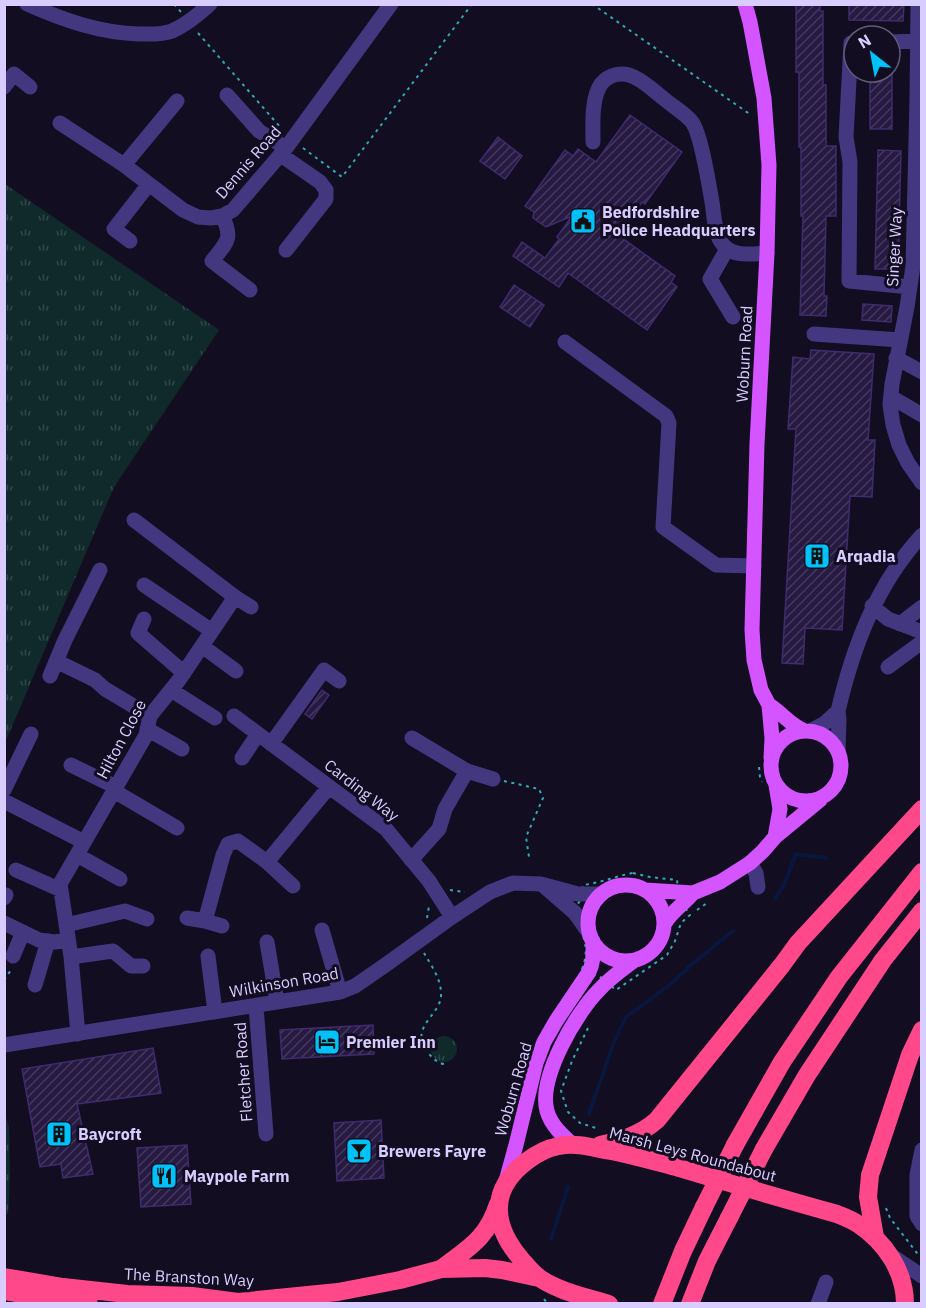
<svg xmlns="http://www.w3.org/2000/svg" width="926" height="1308" font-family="'IBM Plex Sans',sans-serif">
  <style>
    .park { fill: url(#park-tufts) }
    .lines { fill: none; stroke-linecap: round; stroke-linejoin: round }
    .stream { stroke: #09163e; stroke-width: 4 }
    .building { fill: url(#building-hatch); stroke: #402b6e; stroke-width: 1.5 }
    .path { stroke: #2eabb3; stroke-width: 2; stroke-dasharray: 3 4.5; stroke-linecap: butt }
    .minor { stroke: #433880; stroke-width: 15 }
    .major { stroke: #d454ff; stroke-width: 15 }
    .highway { stroke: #ff488a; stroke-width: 18 }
    .highway-bridge { stroke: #ff488a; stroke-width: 18 }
    .labels { text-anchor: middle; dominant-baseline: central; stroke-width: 6; stroke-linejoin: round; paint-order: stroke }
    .street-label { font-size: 16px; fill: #d9cdff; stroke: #130d21 }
    .poi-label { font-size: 16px; font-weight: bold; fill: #d9cdff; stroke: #130d21; text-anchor: start }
  </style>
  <defs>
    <pattern id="park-tufts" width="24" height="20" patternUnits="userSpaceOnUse" patternTransform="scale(1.5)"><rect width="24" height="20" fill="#10292b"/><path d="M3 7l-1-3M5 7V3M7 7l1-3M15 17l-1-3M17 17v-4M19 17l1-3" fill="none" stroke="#32474b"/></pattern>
    <pattern id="building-hatch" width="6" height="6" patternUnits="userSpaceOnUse" patternTransform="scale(1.5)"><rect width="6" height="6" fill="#261942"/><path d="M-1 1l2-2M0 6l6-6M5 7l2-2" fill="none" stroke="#45395e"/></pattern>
  </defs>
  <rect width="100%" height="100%" fill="#130d21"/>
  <path class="park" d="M5,184L219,330L114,487L5,743Z
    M431 1049a13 13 0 1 1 26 0a13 13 0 1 1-26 0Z
    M5,1115L9,1127L10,1177L8,1214H4Z"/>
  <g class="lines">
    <path class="stream" d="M775,898L784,885L796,854L826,858
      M589,1114L613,1044L626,1017L672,983L692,964L733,931
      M551,1239L568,1187"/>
  </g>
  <path class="building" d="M796,4H820V11H823V85H826V146H836V216H826L824,296H827L826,316L800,315L803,216H801V147H799V72H796Z
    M849,4H904L903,21L849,20Z
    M870,72H892V129H870Z
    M630,115L682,152L645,204L642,202L618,235L675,276L671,282L677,287L647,330L568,273L559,287L513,256L522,242L545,258L559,239L557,237L572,216L546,227L533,218L534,212L525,206L565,150L573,156L578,149L596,162Z
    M498,137L522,156L505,179L480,161Z
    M878,150L901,151L898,269H875Z
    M514,285L544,305L530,327L500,307Z
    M863,304L892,306L891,322L862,320Z
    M811,350L874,354L868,440H875L872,497L850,496L842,630L805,628L803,664L782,663L796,429H788L793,357L810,359Z
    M322,690L329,695L312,719L305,714Z
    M373,1025L374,1054L282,1059L280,1030Z
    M153,1048L161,1093L77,1104L93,1174L63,1178L61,1164L40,1167L22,1069Z
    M381,1120L384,1178L337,1181L334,1123Z
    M187,1145L191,1204L141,1207L137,1148Z"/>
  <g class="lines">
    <path class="path" d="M174,4L181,12
      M592,4L751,115
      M198,33L281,128
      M303,148L342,177L472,4
      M759,767L760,777L762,782
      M504,781L539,789L543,798L526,837L529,857
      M633,873L650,877L677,880L679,899L690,915L681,923L675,941L667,955L616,990L602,978L582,969C590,949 585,930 568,916L580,901L583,885C600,883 616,876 633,873Z
      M450,890L465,892
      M697,910L707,903
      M427,918L429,906
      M424,953C431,965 441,979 441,993C443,1015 407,1026 428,1053C433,1058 436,1062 443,1064V1061
      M4,980L11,970
      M588,1028L572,1061L561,1091L568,1112L580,1123L599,1129
      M886,1208L890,1218L920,1257
      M544,1299L548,1304"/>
    <path class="minor" d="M27,4C63,20 100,33 139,34C150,34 162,35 172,31C186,25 198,15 210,4
      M918,4L917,98L913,266L907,307L892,384L890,405L893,425L899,445L908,463L922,483
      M890,42L918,41
      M854,43H851L846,137L850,162L849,281L910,287
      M4,87L14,74L30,87
      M227,95L259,131L286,148
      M60,123L124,165L183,210L198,217L211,218L222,216L233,210L286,148L391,4
      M593,142C593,125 591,99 601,84C609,74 623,71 634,77C645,82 654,91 663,98C672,106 685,113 692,122C701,134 709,185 712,202C714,214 714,231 721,242C731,258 751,254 767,253
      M281,155L320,182L326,190V199L286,250
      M124,165L177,101
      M222,216C234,239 226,243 212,261L250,290
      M130,241L114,229L149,184
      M727,249L710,279L733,317
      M814,334L900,340
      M565,342L666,416L669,423L663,527L716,565L754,566
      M896,358L922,372
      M891,397L922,415
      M144,585L212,631
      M235,597L251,607
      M872,606L888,619L922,632
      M144,619L138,633L184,673
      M900,624L922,607
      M202,646L236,671
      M56,661L95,680L105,689L150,716
      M888,667L922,642
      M50,676L65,640L100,570
      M171,690L215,718
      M234,716L386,829L429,881L452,917
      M147,729L182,749
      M810,731L825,723L838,711
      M271,744L324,670L339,681
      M838,751L839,719L838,711C853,647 876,585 922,535
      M242,758L258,734
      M71,765L116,787
      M467,771L493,779
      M4,790L31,734
      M114,791L177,828
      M4,801L84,842
      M77,855L120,879
      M411,860L439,829L445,809L467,771L412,738
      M267,862L293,886
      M750,863L756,873L758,887
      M16,870L61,890
      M544,886L575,913L591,936
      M4,898L6,895
      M187,918L205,921L223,855L228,844L238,841L267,862L329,787
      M205,921L222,926
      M4,923L39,940L55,942L68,940
      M66,925L125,911L147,919
      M322,930L340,992
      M267,942L277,1002
      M13,956L23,932
      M208,956L215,1012
      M71,957L113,951L131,966H143
      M35,985L48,941
      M256,1006L266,1134
      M78,1034L71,957L60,884L146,735L150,716L179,680L235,597L134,520
      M4,1045L340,992L355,986L384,966L452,917L490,892L513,883L541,884L578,894H602
      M922,1150L917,1175V1216L922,1224
      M892,1256L922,1276
      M818,1304L826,1282"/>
    <path class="major" d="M745,4L750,22L764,98L769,165L767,253L757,444L752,630L754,660L761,690L769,705L772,738L771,758
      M769,705C782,713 791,726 805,731
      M771 766a35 35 0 1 1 70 0a35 35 0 1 1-70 0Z
      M775,837L780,809L776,785
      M588 923a38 38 0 1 1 76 0a38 38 0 1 1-76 0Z
      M645,890L693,893L720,882L750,863L763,851L775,837L820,800
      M665,923C672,911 684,904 693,893
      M572,1144C562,1135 551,1125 547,1111C538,1078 576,1013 599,990C610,978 623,969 635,960
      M506,1181L516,1145L536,1063L544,1042L556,1021L589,972C594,961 593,953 593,941"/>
    <path class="highway" d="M600,1145C622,1140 640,1135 657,1120L782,965L798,943L922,809
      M735,1145L782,1062L839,977L922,872
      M764,1149L807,1075L883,960L922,911
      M875,1237L868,1197L870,1175L910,1055L922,1030
      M441,1269C468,1248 487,1239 498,1204
      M4,1277L63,1287L127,1294L192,1296L238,1302L338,1292L400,1280L441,1269L485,1268L502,1270L539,1278
      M4,1291L68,1302L89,1304
      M609,1304C586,1297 561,1292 541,1279C533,1274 527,1266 521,1259C493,1226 488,1190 527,1161C536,1154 548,1148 559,1146C573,1143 587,1146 600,1149C627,1153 653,1161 679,1168C732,1184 784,1199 837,1214C844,1217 852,1220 858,1224C885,1242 905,1271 905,1304
      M662,1304L683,1251L704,1207
      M690,1304L707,1261L729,1218"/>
    <path class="highway-bridge" d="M704,1207L735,1145
      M729,1218L764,1149"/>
  </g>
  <defs>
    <symbol id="civic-square" viewBox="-11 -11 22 22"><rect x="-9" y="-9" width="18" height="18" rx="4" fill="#00c1f8" stroke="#130d21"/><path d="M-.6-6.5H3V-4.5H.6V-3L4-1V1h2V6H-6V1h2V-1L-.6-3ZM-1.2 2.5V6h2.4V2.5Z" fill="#111"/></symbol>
    <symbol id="building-square" viewBox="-11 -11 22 22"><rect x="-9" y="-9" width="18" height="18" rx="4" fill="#00c1f8" stroke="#130d21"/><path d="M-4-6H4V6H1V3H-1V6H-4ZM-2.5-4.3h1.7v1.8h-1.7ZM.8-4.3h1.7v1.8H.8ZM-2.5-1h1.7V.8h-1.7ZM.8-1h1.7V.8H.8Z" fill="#111"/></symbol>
    <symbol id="hotel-square" viewBox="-11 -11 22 22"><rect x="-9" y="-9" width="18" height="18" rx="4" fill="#00c1f8" stroke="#130d21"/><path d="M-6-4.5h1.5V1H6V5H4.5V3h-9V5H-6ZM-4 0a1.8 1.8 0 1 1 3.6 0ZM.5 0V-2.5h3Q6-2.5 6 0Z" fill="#111"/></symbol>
    <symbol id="bar-square" viewBox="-11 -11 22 22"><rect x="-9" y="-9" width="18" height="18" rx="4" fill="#00c1f8" stroke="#130d21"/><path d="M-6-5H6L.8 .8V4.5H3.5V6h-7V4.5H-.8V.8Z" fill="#111"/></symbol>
    <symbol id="restaurant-square" viewBox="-11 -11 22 22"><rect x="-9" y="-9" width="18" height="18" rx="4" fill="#00c1f8" stroke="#130d21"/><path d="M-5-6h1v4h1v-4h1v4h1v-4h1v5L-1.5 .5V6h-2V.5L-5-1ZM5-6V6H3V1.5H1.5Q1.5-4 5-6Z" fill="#111"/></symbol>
  </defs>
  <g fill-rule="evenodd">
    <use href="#civic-square" x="568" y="206" width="30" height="30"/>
    <use href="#building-square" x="802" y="541" width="30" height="30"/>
    <use href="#hotel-square" x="312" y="1027" width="30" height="30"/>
    <use href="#building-square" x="44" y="1119" width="30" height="30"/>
    <use href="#bar-square" x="344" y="1136" width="30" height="30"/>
    <use href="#restaurant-square" x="149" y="1161" width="30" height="30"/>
  </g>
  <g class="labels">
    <g class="street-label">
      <text transform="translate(248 162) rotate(-49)">Dennis Road</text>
      <text transform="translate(894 247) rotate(-87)">Singer Way</text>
      <text transform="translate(744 354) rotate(-87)">Woburn Road</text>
      <text transform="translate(121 739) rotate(-62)">Hilton Close</text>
      <text transform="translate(362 790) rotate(38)">Carding Way</text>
      <text transform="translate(284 982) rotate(-10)">Wilkinson Road</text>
      <text transform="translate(243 1072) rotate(-94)">Fletcher Road</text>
      <text transform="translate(513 1089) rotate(-74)">Woburn Road</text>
      <text transform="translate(693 1154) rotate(15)">Marsh Leys Roundabout</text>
      <text transform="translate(189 1277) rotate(3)">The Branston Way</text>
    </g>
    <g class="poi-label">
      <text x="602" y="212">Bedfordshire<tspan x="602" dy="18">Police Headquarters</tspan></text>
      <text x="836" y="556">Arqadia</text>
      <text x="346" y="1042">Premier Inn</text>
      <text x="78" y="1134">Baycroft</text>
      <text x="378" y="1151">Brewers Fayre</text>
      <text x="184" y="1176">Maypole Farm</text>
    </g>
  </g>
  <rect width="926" height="1308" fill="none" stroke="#d9cdff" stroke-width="12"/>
  <g transform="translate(872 54) rotate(329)"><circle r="28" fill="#130d21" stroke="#625a7a" stroke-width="1.5"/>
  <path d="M0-4.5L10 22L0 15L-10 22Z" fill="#00c1f8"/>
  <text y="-9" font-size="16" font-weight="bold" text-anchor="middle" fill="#d9cdff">N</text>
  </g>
</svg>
